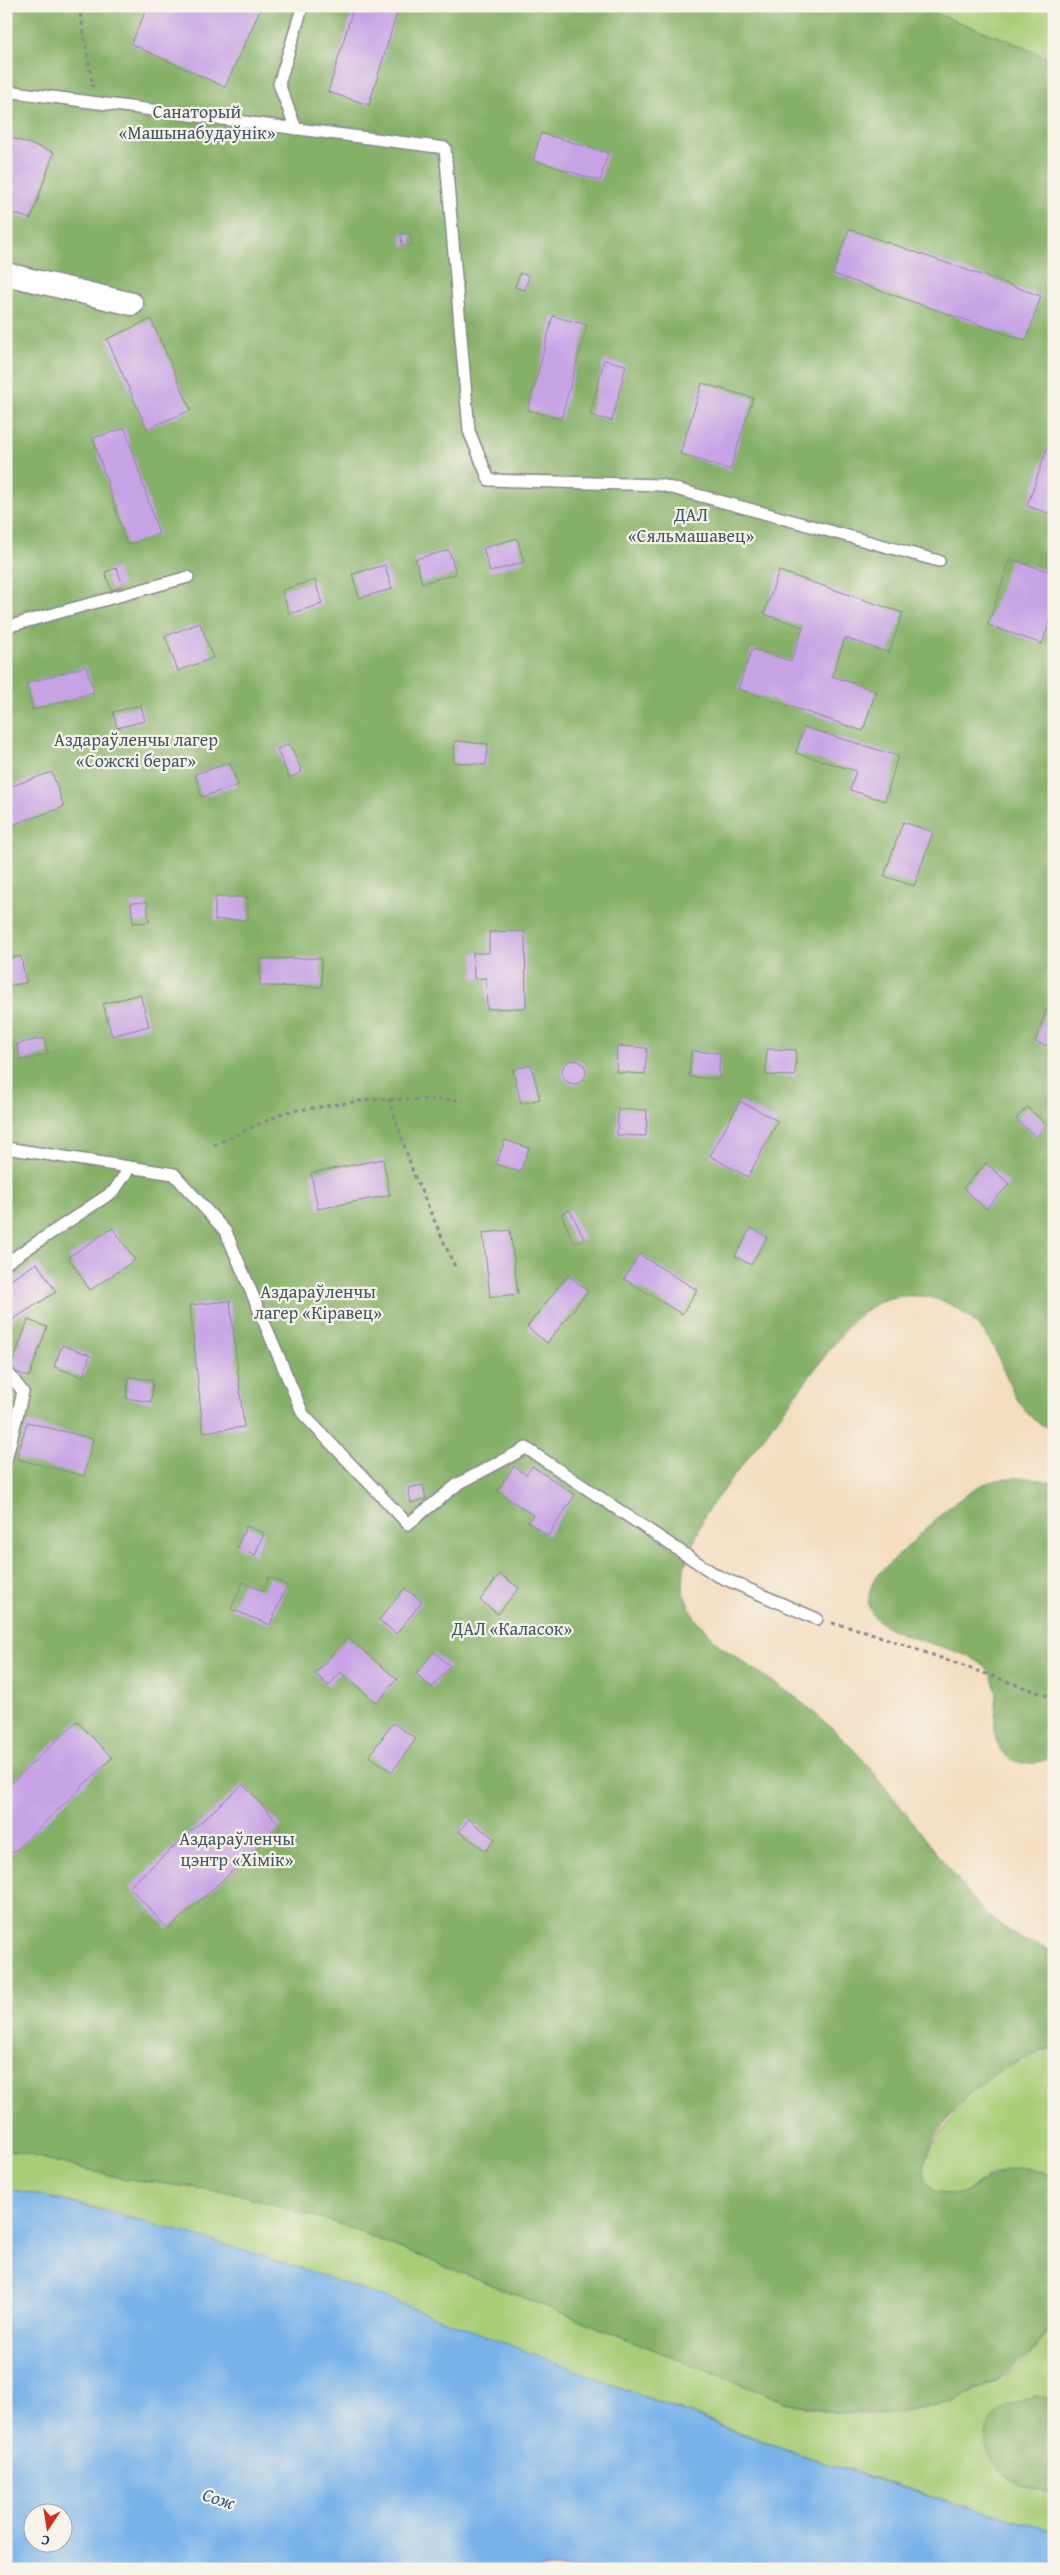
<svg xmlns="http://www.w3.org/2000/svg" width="1060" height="2575" font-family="'Gentium Book Plus',serif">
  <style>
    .green { fill: #a7cd77; stroke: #617e6a }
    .forest { fill: #85b068; stroke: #507063 }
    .water { fill: #79b2e9; stroke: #4a70a4; fill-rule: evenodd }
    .building { fill: #c7a2e5 }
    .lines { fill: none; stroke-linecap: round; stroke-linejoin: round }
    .lane-casing { stroke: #88868f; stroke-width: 14 }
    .street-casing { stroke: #88868f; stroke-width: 25 }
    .path { stroke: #88868f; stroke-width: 3; stroke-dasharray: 4 4; stroke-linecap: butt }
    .lane { stroke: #fff; stroke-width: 11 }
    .street { stroke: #fff; stroke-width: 22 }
    .labels { text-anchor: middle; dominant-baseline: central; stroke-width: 4.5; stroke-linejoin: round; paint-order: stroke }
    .park-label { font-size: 18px; fill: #3e5664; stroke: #f7f3e8 }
    .water-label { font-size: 19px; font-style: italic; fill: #375688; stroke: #f7f3e8 }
  </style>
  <rect width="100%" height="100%" fill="#f7f3e8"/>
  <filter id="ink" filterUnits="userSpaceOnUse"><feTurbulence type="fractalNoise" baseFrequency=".02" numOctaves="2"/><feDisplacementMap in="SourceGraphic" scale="10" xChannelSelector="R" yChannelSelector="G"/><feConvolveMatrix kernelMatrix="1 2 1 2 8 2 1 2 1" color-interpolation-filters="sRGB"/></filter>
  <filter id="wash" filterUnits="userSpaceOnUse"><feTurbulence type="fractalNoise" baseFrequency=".0096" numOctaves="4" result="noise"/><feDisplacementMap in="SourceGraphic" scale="20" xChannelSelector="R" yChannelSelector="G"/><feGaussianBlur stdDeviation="1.12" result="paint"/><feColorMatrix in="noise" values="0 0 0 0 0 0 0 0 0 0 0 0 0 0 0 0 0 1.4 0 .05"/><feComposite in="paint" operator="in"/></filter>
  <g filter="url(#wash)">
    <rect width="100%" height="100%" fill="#f4ddc0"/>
    <path class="green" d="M915,6H1045L1054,15V61L1010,41Z
      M1054,2047V2179L1043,2172L994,2174L962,2194L947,2195L934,2191L925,2179L924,2165L931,2148L969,2093L1002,2069Z
      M6,2149L121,2178L236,2193L337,2223L785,2402C803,2406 822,2411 841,2413C903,2420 988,2400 1032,2353C1040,2344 1047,2332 1054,2322V2531L989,2514L799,2454L597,2379L115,2212L6,2188Z"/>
    <path class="forest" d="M6,6H915L1010,41L1054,61V1430C1047,1427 1039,1424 1033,1419C1014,1402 1006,1375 996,1352C982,1322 952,1298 919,1296C888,1294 873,1303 850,1323L705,1514L684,1568L683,1593L695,1618L720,1646L794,1696L834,1730L866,1763L985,1914L1021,1939L1054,1952V2047C1024,2055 995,2072 971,2092C957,2103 927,2146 924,2164C923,2173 927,2186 935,2191C971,2213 1002,2141 1054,2179V2322L1031,2353L994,2382L952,2401L897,2413H842L785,2402L337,2223L236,2193L121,2178L6,2149Z
      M1007,1478H1032L1054,1483V1756C1042,1762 1030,1766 1018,1762C974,1747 1011,1698 987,1669C965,1643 876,1641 869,1606C868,1595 870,1587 876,1577C882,1569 893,1561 900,1554C925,1530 948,1504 978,1487C986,1482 998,1480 1007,1478Z
      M1036,2397H1054V2494C1039,2490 1023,2486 1010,2479C989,2465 976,2437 995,2416C1005,2404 1022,2401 1036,2397Z"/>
    <path class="water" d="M6,2188C127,2215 246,2248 363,2290C509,2342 652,2403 799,2454C883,2483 968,2508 1054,2531V2569H6ZM32,2512H62V2542H32Z"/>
    <g id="blocks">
      <path class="building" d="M148,6H262L225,87L131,44Z
        M354,6H399L369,105L328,92Z
        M541,133L608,153L600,181L533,160Z
        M6,136L54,152L31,219L6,211Z
        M849,229L1041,296L1026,341L833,274Z
        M401,234H411L412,246H402Z
        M520,273L529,276L525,290L515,287Z
        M553,316L587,325L561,419L528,410Z
        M151,319L191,410L147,429L107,339Z
        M604,360L626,365L612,421L590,415Z
        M702,383L753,398L730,470L680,454Z
        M125,428L159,534L127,545L93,438Z
        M1052,434H1054V515L1027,506Z
        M517,538L524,562L490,572L483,548Z
        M449,550L456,574L422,583L415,559Z
        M1010,559L1054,573V610L1042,644L988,625Z
        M385,565L392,589L359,598L352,574Z
        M117,568L123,586L111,590L105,572Z
        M779,571L903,613L889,653L845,638L832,676L876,691L863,731L738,689L752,649L791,661L803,627L764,614Z
        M315,580L322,604L289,614L282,590Z
        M200,623L213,658L178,671L165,636Z
        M86,666L94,692L33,710L26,684Z
        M141,705L145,721L117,728L113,712Z
        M804,727L898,756L885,801L850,790L856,771L796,753Z
        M455,741L488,744L486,765L453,762Z
        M290,744L302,772L289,778L277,749Z
        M230,763L238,785L202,797L195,774Z
        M52,772L64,807L6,827V788Z
        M903,822L933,832L914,886L884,876Z
        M215,897H248V920H215Z
        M147,902L149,922L133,923L131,903Z
        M525,931L526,1008L487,1009L486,978L474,979L473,953H489V932Z
        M21,956L26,983L6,986V959Z
        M321,958L322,987L260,986V959Z
        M140,994L149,1026L112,1036L103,1004Z
        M1046,1010L1054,1013V1048L1035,1042Z
        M44,1038L48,1054L21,1061L17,1044Z
        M617,1046L647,1048L645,1074L616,1072Z
        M767,1049L796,1050L795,1076L765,1075Z
        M691,1051L720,1053L719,1079L689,1077Z
        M562 1072a12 12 0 1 1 24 0a12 12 0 1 1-24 0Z
        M531,1065L540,1099L521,1104L513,1069Z
        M740,1101L778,1121L748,1177L710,1156Z
        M1027,1107L1047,1125L1036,1137L1016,1119Z
        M618,1109L647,1110L646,1136L617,1135Z
        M505,1140L529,1148L520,1172L496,1164Z
        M383,1159L390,1195L318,1209L311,1173Z
        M986,1163L1009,1184L986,1209L963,1188Z
        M570,1210L584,1239L574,1243L561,1214Z
        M113,1228L135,1260L90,1290L68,1257Z
        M751,1228L767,1237L751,1265L735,1256Z
        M510,1230L518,1294L490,1297L483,1233Z
        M639,1254L697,1290L682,1314L624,1279Z
        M37,1263L56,1292L9,1322L6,1317V1283Z
        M568,1275L588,1291L547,1343L527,1327Z
        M230,1301L244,1427L203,1432L190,1305Z
        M28,1320L47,1327L29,1377L10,1370Z
        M62,1345L90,1355L83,1377L54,1367Z
        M129,1377L153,1380L151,1402L126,1398Z
        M27,1422L93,1439L84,1476L17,1459Z
        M514,1466L526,1475L532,1466L575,1495L548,1536L528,1522L533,1515L497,1491Z
        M423,1485L426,1499L411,1503L408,1488Z
        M246,1526L264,1533L255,1555L237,1547Z
        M500,1574L519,1588L498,1614L480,1600Z
        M269,1577L287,1585L270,1625L231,1609L243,1582L263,1591Z
        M405,1588L422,1602L396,1634L379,1620Z
        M347,1637L397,1679L377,1703L340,1672L329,1686L315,1674Z
        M434,1652L450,1666L432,1688L416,1674Z
        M77,1721L112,1758L13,1853L6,1846V1788Z
        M393,1723L416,1739L392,1772L369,1756Z
        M243,1784L282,1827L168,1929L129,1887Z
        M468,1819L495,1839L486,1851L459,1832Z"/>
    </g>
  </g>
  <g filter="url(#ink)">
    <use href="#blocks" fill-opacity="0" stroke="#88868f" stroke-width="1"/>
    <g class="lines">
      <defs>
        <path id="lane" d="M6,91L445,148L469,431L489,480L661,485L939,561
          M296,129L279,84L302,8L305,6
          M6,627L188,577
          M6,1148L174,1174L226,1232L303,1414L408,1524L458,1484L526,1448L716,1575L817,1619
          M6,1263L114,1191L130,1167
          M6,1370L23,1392L6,1460"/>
        <path id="street" d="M6,274L132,304"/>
      </defs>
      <use href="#lane" class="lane-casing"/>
      <use href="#street" class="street-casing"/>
      <path class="path" d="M79,6L93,87
        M389,1099L414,1175L456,1269
        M214,1145L285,1112L373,1099L463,1100
        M832,1623L865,1631L1054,1698"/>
      <use href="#lane" class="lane"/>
      <use href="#street" class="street"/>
    </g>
  </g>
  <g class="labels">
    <g class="park-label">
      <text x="197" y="111">Санаторый<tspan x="197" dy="21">«Машынабудаўнік»</tspan></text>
      <text x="691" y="514">ДАЛ<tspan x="691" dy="21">«Сяльмашавец»</tspan></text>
      <text x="136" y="739">Аздараўленчы лагер<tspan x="136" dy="21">«Сожскі бераг»</tspan></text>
      <text x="318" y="1291">Аздараўленчы<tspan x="318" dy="21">лагер «Кіравец»</tspan></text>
      <text x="512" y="1628">ДАЛ «Каласок»</text>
      <text x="237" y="1838">Аздараўленчы<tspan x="237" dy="21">цэнтр «Хімік»</tspan></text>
    </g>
    <g class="water-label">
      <text transform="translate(219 2498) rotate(18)">Сож</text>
    </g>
  </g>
  <rect width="1060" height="2575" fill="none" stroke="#f7f3e8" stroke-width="25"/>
  <g transform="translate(48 2528) rotate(192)"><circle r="24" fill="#f7f3e8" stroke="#9fa5b1"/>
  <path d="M0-4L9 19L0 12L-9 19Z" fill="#c8321e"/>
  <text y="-8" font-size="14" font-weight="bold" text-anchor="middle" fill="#1b2f5e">С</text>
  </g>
</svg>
